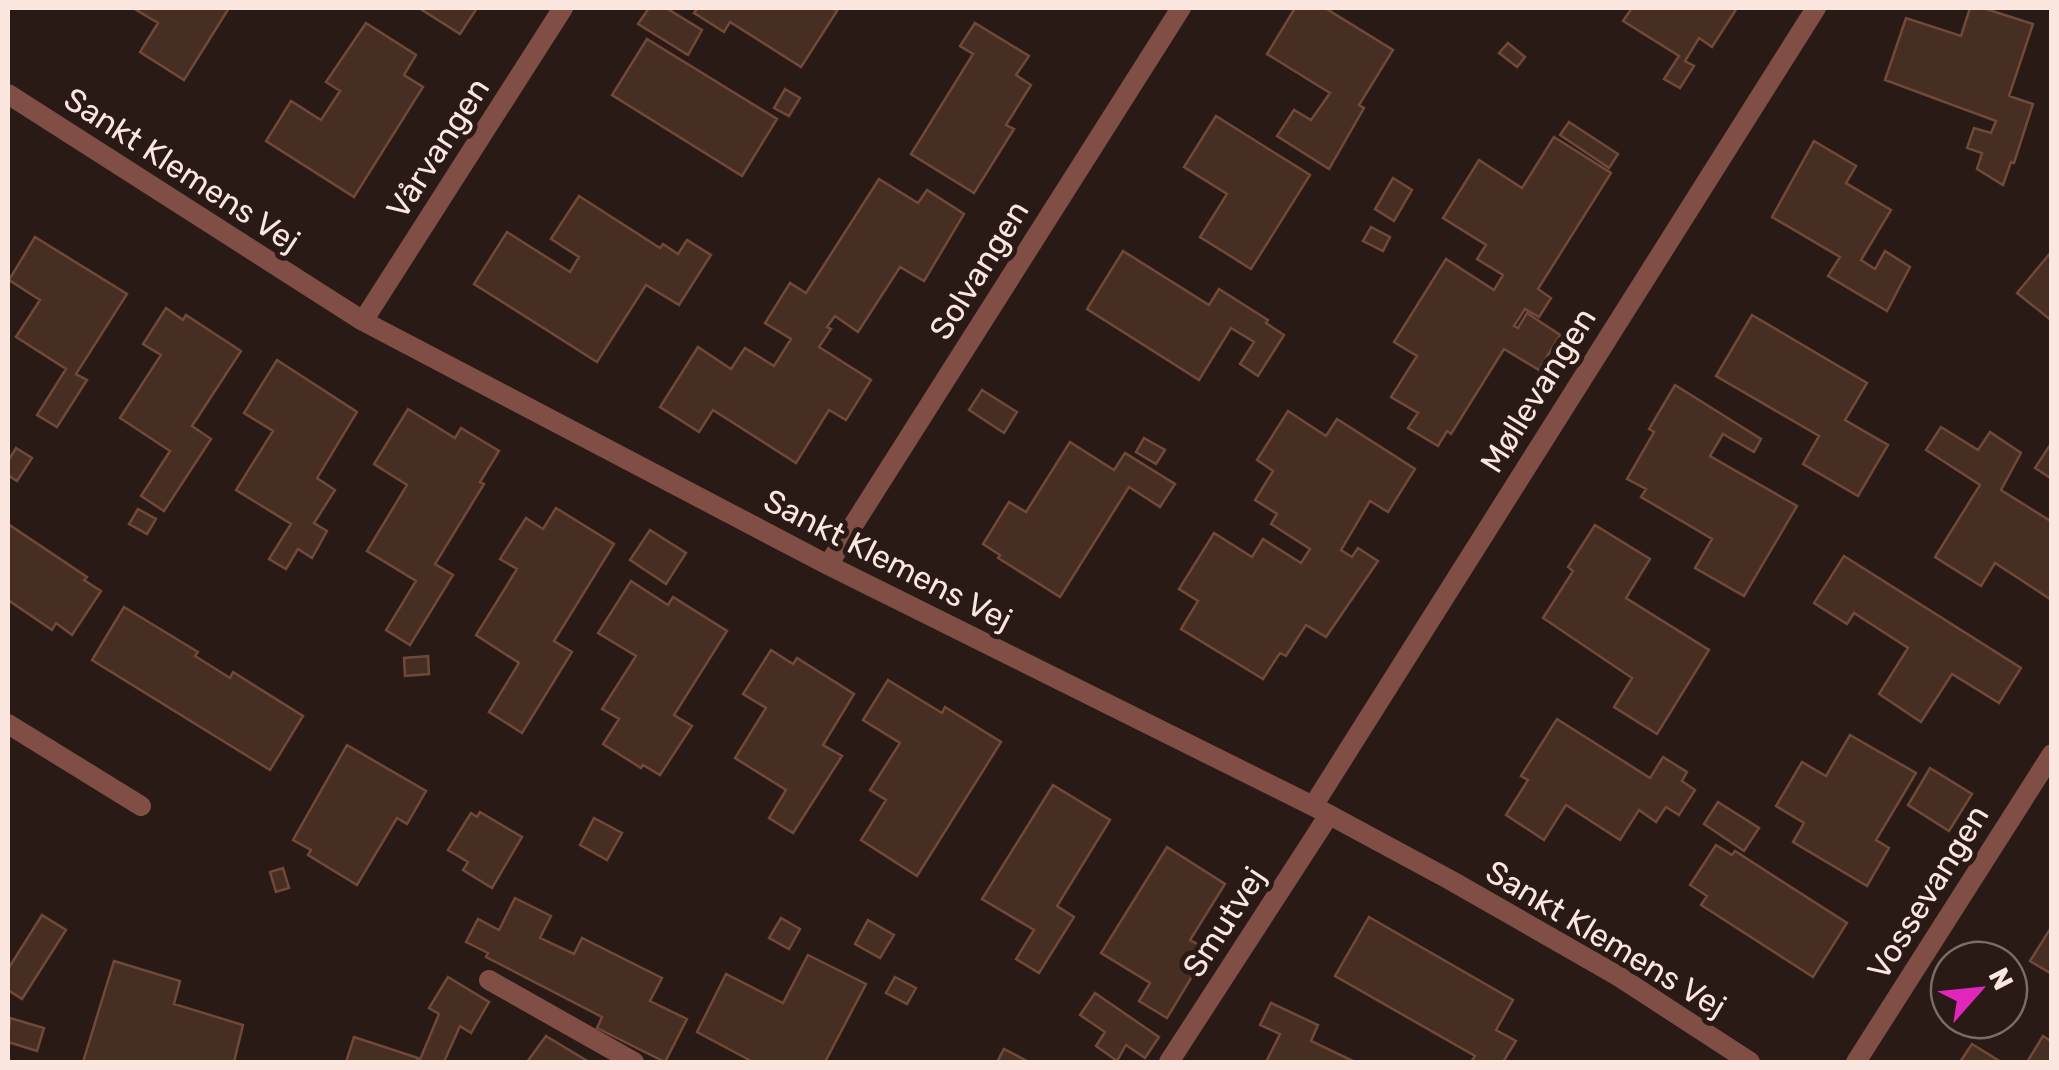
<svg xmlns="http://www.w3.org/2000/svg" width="2059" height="1070" font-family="Rubik,sans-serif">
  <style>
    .building { fill: #472e23; stroke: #704938; stroke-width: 2.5 }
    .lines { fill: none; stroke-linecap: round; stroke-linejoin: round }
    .lane { stroke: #814e46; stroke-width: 20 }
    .street { stroke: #814e46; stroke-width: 20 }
    .labels { text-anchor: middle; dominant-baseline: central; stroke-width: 10; stroke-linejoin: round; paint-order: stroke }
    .street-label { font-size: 32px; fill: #fbe6e0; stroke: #291a15 }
  </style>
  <rect width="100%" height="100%" fill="#291a15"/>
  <path class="building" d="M133,8H229L184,80L140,52L158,23Z
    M419,8H477L460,34Z
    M649,8H666L702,30L688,55L638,24Z
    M698,8H831L837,11L801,67L730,22L724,32L694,13Z
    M1295,8H1325L1393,50L1359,105L1364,108L1329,169L1277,136L1294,110L1311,120L1330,93L1267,54Z
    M1632,8H1737L1712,47L1699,38L1685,61L1694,66L1680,88L1664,79L1679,56L1623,21Z
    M1970,8H1983L2033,24L2009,96L2033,104L2014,163L2011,162L2003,185L1977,169L1982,153L1967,148L1974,128L1991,133L1996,121L1885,80L1906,18L1961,36Z
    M366,23L416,55L404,75L423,87L354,197L266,141L291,101L321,120L340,91L326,82Z
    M975,23L1029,56L1016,75L1031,85L1006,125L1014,129L974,193L911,154L973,54L960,46Z
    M647,39L777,119L742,176L612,95Z
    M1508,43L1525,57L1517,67L1499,53Z
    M785,89L800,98L789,116L774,108Z
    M1216,116L1310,175L1251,269L1200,237L1227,194L1184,167Z
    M1569,122L1618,154L1609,168L1560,135Z
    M1554,137L1611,173L1538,289L1551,298L1539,317L1525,309L1514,326L1518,328L1527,313L1560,335L1539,370L1504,349L1451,434L1447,431L1438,446L1408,428L1418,413L1391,397L1417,356L1394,342L1446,259L1494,290L1503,275L1477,259L1486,245L1443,218L1479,160L1522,188Z
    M1814,141L1856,166L1846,183L1891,210L1861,260L1875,269L1885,251L1910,267L1887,311L1828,276L1840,257L1772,217Z
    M1393,178L1412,190L1394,221L1375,209Z
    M879,179L918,203L927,190L964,214L924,281L900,267L858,332L835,316L827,327L831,329L819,347L871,380L846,420L829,410L796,463L713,410L699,432L660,407L698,347L731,369L745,348L774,366L791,339L765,323L790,283L806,293Z
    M579,196L660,248L663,244L678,254L687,240L711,255L679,305L646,285L597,362L474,284L507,232L570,272L579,257L551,239Z
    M1371,227L1390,237L1383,251L1363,241Z
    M35,237L127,294L76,374L87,380L57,427L37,415L66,369L16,337L40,300L9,280Z
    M1123,251L1209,305L1219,289L1268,320L1266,323L1284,335L1258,376L1240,364L1254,342L1231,328L1199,380L1087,309Z
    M2052,251V321L2017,293Z
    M166,308L183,320L186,315L241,351L192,426L211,439L164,511L141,496L170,451L120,418L161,355L143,344Z
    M1752,315L1867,383L1845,420L1888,445L1858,496L1803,464L1819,436L1716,376Z
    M277,360L357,412L317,478L335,490L314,523L327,531L312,558L298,549L286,569L269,559L291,524L236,490L273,431L244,413Z
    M1675,385L1761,439L1754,452L1723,434L1710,456L1797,506L1744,596L1695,568L1712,539L1641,497L1646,489L1627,479L1654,432L1649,429Z
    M982,390L1017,412L1004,433L969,410Z
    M408,409L455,438L461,428L499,451L480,482L484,484L435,564L453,575L410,645L386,630L416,581L367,551L407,485L374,464Z
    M1288,411L1326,436L1337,419L1415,469L1388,512L1370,501L1341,550L1352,557L1358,548L1378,561L1326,637L1306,625L1286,656L1280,653L1263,679L1181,629L1198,601L1179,589L1214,533L1252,557L1263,539L1301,563L1310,549L1271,524L1277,514L1255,500L1273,471L1257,460Z
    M1941,427L1978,450L1990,432L2021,453L2001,490L2052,522L2050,599L1995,563L1981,586L1935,557L1980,485L1926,450Z
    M1144,438L1165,450L1156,464L1136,452Z
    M1070,442L1114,470L1125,453L1175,484L1160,507L1129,487L1060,597L998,558L1000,555L983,544L1009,502L1026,512Z
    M2052,442V479L2035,468Z
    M16,448L32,458L17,481L8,475V461Z
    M556,508L614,544L554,641L572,652L522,733L489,712L519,663L476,635L517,569L500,559L526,518L543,529Z
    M138,509L156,519L147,534L129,524Z
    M8,524L87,577L84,580L101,591L72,635L56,623L52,630L8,600Z
    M1595,525L1650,559L1626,598L1709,650L1657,734L1614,707L1632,678L1543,618L1573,571L1568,567Z
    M650,530L686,553L666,584L630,560Z
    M1844,556L2021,668L1999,703L1952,674L1921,722L1879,694L1908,648L1854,613L1847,624L1814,603Z
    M631,581L668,605L673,597L727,631L674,715L692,726L660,775L643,765L641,768L603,744L619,719L602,709L636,656L598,633Z
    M124,607L198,652L195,656L230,678L233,672L303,716L270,770L92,660Z
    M771,650L793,664L797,658L854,694L823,745L842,756L793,833L769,818L786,790L735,758L766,708L743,694Z
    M428,656L429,674L405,676L404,658Z
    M888,680L942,713L945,707L1001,742L917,876L861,840L886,800L870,790L900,743L863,720Z
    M1557,719L1650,778L1663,757L1687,772L1682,781L1695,790L1679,815L1666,807L1656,822L1639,810L1620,840L1566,805L1544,840L1506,815L1528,780L1521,776Z
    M1850,735L1916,773L1876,840L1889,848L1867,886L1793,842L1804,823L1776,806L1802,762L1826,776Z
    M347,745L426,791L407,824L397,818L357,885L308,855L311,850L293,840Z
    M1930,768L1972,794L1949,831L1908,805Z
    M1053,785L1110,820L1057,906L1074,917L1039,973L1016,959L1034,930L982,899Z
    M1718,802L1759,828L1744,851L1704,824Z
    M480,812L522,837L492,888L463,870L468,862L448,850L471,813L477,817Z
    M594,818L622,833L607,860L580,845Z
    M1716,845L1732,855L1735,851L1847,923L1813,977L1701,905L1707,896L1690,885Z
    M1167,847L1225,884L1190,940L1208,950L1167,1018L1139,1001L1150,983L1101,953Z
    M283,868L289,888L276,892L270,872Z
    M515,898L551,916L540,938L574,954L582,938L662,978L650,1001L687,1019L665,1062L597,1028L602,1017L486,957L488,953L466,942L478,919L499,930Z
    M42,915L66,930L22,999L8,990V969Z
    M1369,917L1513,1000L1496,1030L1516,1041L1503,1062H1471L1475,1056L1335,976Z
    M781,918L800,929L789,949L769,938Z
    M868,920L894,935L880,958L855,944Z
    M2052,926V974L2030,961Z
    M808,955L866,984L825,1062H753L697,1032L726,974L783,1003Z
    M114,961L180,981L174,1004L243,1025L234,1062H83Z
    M448,977L489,1002L471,1033L460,1026L444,1062H419L439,1014L429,1008Z
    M895,977L916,988L907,1004L886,993Z
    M1095,993L1159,1037L1145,1058L1126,1045L1117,1061L1096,1046L1105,1032L1080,1015Z
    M1271,1003L1318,1025L1311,1041L1355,1062H1266L1280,1034L1260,1025Z
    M10,1018L44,1028L37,1051L8,1042Z
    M546,1036L589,1062H527Z
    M2043,1036L2052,1042V1062H2027Z
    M354,1037L418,1058L416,1062H346Z
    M1972,1044L2001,1062H1960Z
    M1004,1049L1029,1062H997Z"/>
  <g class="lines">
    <path class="lane" d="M489,980L634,1062
      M1169,1062L1329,815"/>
    <path class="street" d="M8,94L363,321L828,565L1313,806L1452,881L1618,976L1750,1062
      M363,321L563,8
      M828,565L1181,8
      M8,724L141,806
      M1313,806L1816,8
      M1856,1062L2052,754"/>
  </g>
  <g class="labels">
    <g class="street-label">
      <text transform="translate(438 148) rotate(-57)">Vårvangen</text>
      <text transform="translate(182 170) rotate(33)">Sankt Klemens Vej</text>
      <text transform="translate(979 270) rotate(-58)">Solvangen</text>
      <text transform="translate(1538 390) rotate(-58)">Møllevangen</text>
      <text transform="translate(888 560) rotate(27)">Sankt Klemens Vej</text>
      <text transform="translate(1928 892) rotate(-58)">Vossevangen</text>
      <text transform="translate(1224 922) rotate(-57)">Smutvej</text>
      <text transform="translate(1606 939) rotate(31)">Sankt Klemens Vej</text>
    </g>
  </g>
  <rect width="2059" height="1070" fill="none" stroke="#fbe6e0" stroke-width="20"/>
  <g transform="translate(1979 990) rotate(63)"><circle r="48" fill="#291a15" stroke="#7d6c66" stroke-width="2.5"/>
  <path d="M0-8L18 38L0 25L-18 38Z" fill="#e126bc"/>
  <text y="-15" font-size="28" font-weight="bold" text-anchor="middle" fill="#fbe6e0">N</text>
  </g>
</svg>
